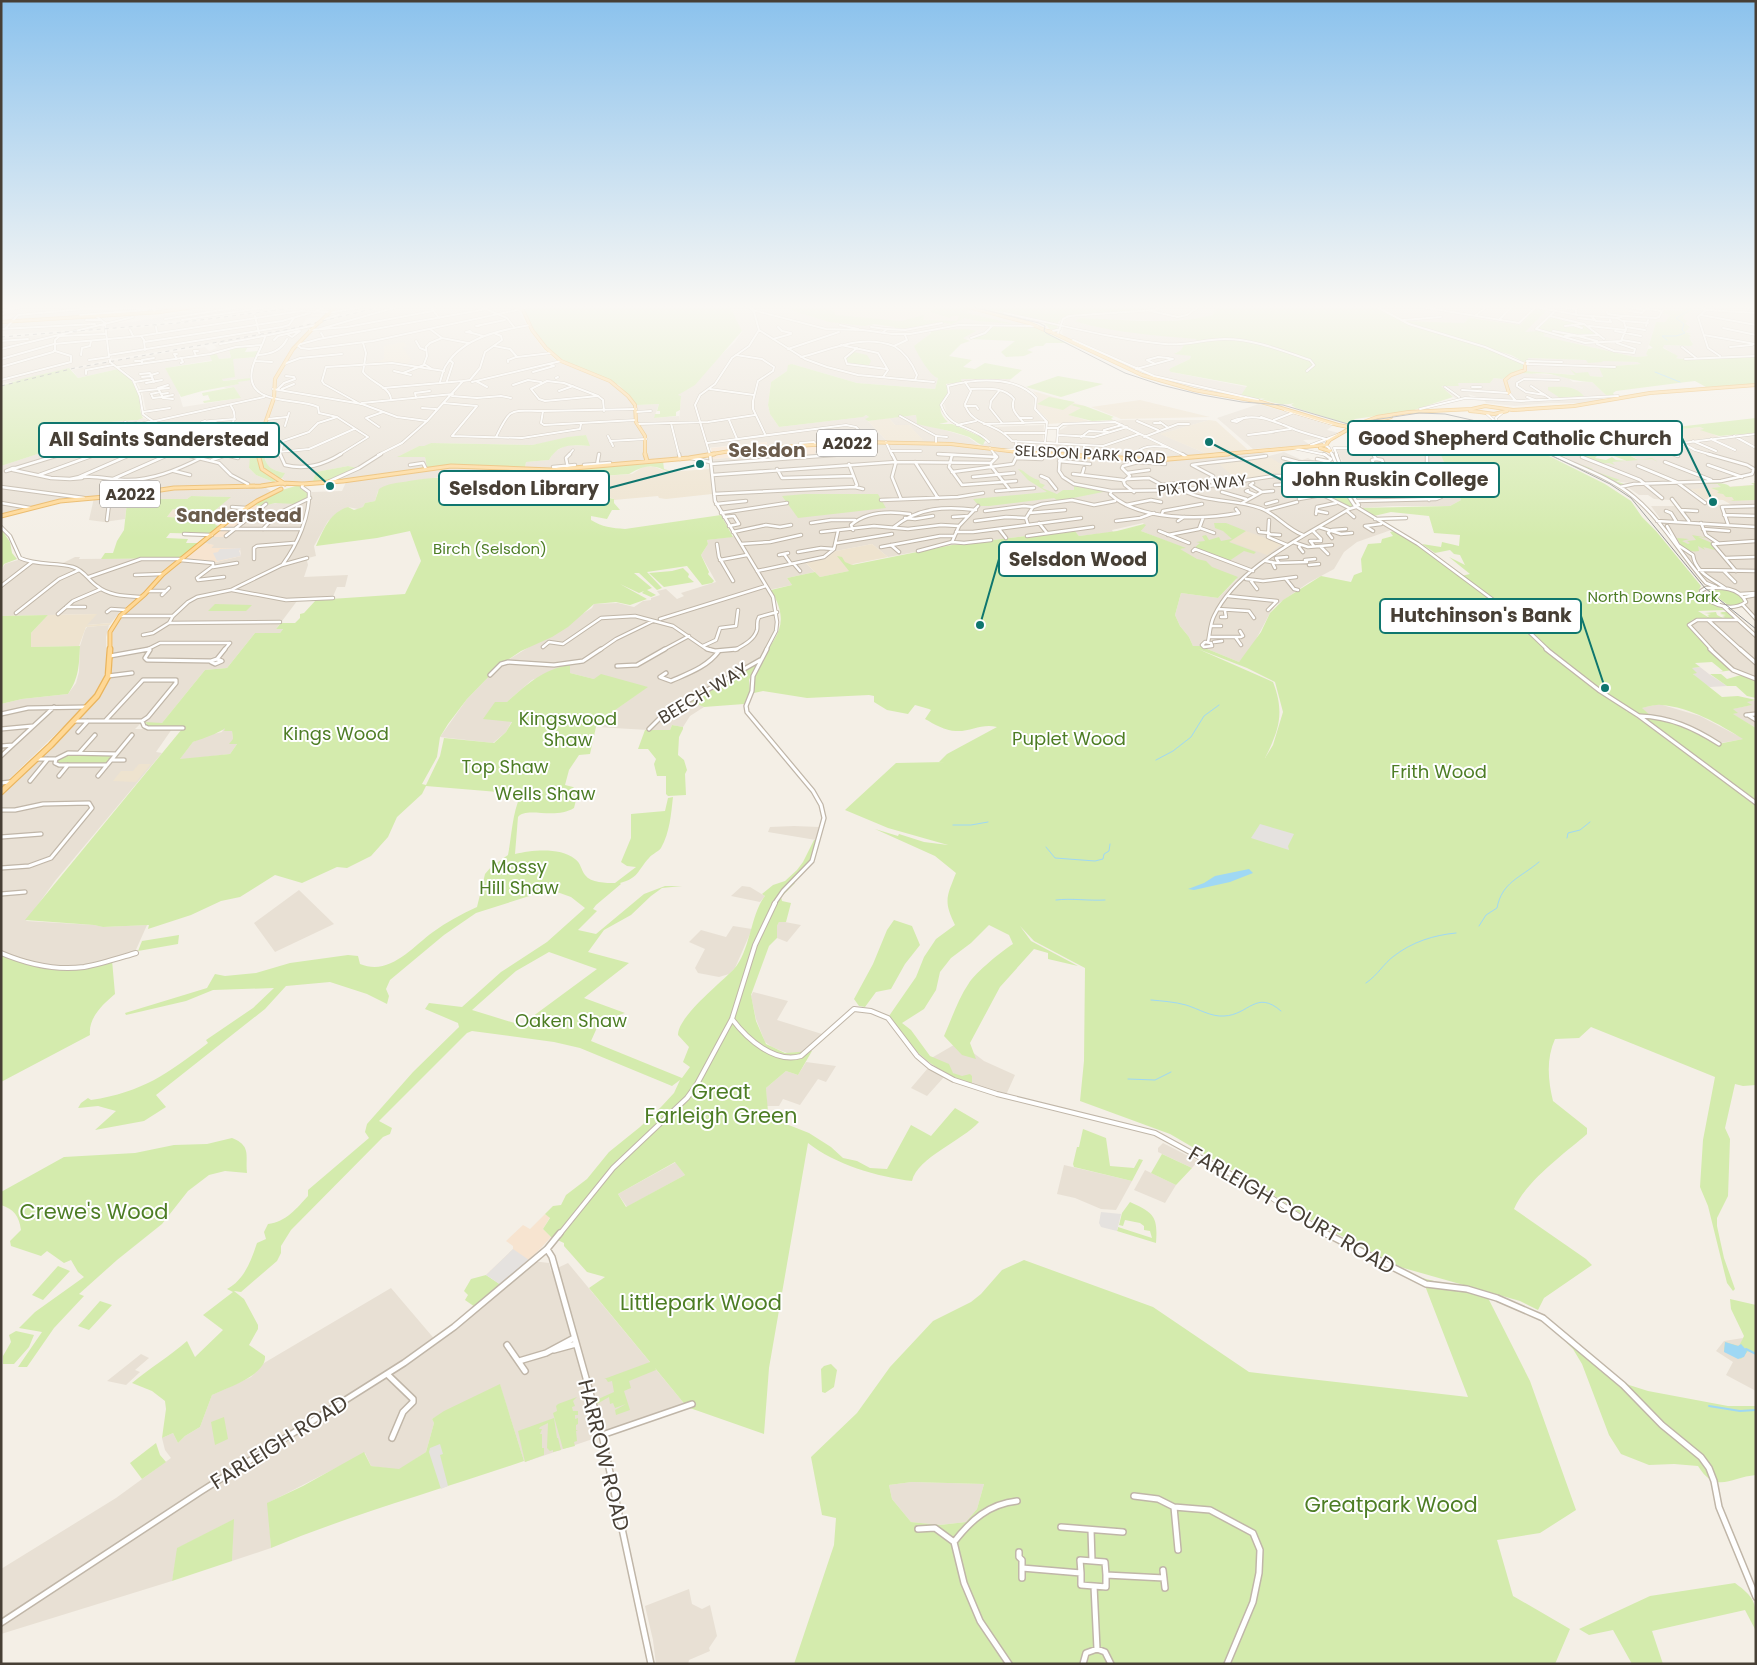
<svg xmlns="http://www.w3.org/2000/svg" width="1757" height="1665" font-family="Poppins,sans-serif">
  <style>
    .residential { fill: #e8e0d4; fill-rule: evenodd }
    .commercial { fill: #f7e4d0 }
    .industrial { fill: #e6e0db }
    .education { fill: #eee3cf }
    .green { fill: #d4ebad; fill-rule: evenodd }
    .parking { fill: #e5e2df }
    .water { fill: #9fd8f4 }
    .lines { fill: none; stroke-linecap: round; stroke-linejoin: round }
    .stream-far1 { stroke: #9fd8f4; stroke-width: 1 }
    .stream { stroke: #9fd8f4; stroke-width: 2 }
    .minor-far4-casing { stroke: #c0b6a8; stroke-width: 3 }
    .minor-far3-casing { stroke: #c0b6a8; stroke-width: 4.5 }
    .minor-far2-casing { stroke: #c0b6a8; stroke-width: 5.5 }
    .minor-far1-casing { stroke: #c0b6a8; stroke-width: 6 }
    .minor-casing { stroke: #c0b6a8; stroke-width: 8 }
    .major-far2-casing { stroke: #eab55e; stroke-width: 4 }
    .major-far1-casing { stroke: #eab55e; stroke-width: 5 }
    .major-casing { stroke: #eab55e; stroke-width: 7 }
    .minor-far4 { stroke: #fff; stroke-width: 2 }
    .minor-far3 { stroke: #fff; stroke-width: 2.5 }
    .minor-far2 { stroke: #fff; stroke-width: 3 }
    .minor-far1 { stroke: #fff; stroke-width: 4 }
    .minor { stroke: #fff; stroke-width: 5 }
    .major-far2 { stroke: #ffd895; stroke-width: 2.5 }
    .major-far1 { stroke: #ffd895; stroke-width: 3 }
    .major { stroke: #ffd895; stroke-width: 4.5 }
    .tram { stroke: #969696; stroke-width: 1 }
    .rail { stroke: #969696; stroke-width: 1; stroke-dasharray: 4 4; stroke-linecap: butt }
    .minor-bridge-casing { stroke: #c0b6a8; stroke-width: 3; stroke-linecap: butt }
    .major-bridge-casing { stroke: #eab55e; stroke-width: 4; stroke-linecap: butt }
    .minor-bridge { stroke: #fff; stroke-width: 2 }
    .major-bridge { stroke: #ffd895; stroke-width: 2.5 }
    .labels { text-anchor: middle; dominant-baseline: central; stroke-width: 4; stroke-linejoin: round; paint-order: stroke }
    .far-street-label { font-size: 15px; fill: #473f35; stroke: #fff }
    .far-park-label { font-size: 15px; fill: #4d7d25; stroke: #fff }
    .shield { fill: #fff; stroke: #7e7972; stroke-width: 1 }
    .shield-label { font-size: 16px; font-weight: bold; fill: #473f35 }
    .street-label { font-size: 18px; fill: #473f35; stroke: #fff }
    .park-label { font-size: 18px; fill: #4d7d25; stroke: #fff }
    .far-district-label { font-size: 19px; font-weight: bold; fill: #6b5c4c; stroke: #fff }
    .near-park-label { font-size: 21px; fill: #4d7d25; stroke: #fff }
    .near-street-label { font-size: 21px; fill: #473f35; stroke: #fff }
    .leader { fill: none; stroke: #0f766e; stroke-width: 2 }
    .callout-dot { fill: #0f766e; stroke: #fff; stroke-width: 2 }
    .callout { fill: #fff; stroke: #0f766e; stroke-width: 2 }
    .callout-label { font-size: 19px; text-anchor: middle; font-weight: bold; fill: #473f35 }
  </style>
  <rect width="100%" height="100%" fill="#f4efe6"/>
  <path class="residential" d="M44,305H203L205,309L232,305H282L285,308L164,322L160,316L192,311H185L182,308L94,317L101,321L103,328L1,335V323L16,315L1,316V310Z
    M319,305L380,306L339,315L334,313L314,312L310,316H320L319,317L307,318L301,326L219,342L112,359L106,334V331L205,321Z
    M391,305H506L518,310L530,331L544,350L558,362L610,382L627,396L633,405L659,404L654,418L679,416V422L681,397L677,396L735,342L742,332L729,305H788L829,322L910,329L939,322L972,309L1034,326L992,325L986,331L966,339L962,338L964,336L934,329L929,331L930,334L918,344L921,357H930L934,359L925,361L921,358L938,378L935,389L857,383L792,364L787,371L771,382L768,405L770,414L779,427L862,417L866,415L869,417L866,419L887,441H923L909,425H895L889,418L916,415L917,424L931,426L968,437L979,445L992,442L985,436L955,423L947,414L944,404L951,393L949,386L963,382L960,379H1011L1006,384L1026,389L1034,397L1033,409L1043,421L985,423L993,427L1044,425L1043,442L1059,443L1060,430L1069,425L1123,420H1209L1161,434L1207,454L1180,457H1212L1262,452L1269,456L1284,452L1302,460L1308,458L1330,469L1329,472L1323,473H1307L1308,475L1327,476L1338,487L1310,491L1351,510L1358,509L1391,530L1357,542L1344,552L1334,569L1308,583L1275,606L1270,613L1253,645L1239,662L1200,646H1193L1189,637L1180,626L1175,615L1181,593L1218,598L1237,579L1171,551L1184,548L1141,531L1145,525L1143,523L1112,530L1113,532L1079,536L1074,530L952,545L888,557L872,544L836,551L825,559L806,563L815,572L787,578L792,585L768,590L773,603L776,623L774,633L759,660L689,700L704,707L690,716L683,727L672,725L670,730L666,731L596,727L611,713L647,687L594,679L570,673V666L532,680L507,702L512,721L506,732L493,743L440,737L467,699L500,665L592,608L594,604L618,603L634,607L643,601L651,600V598L660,595L657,591L666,589L677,599L684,596L681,593L716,582L701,555L708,544L707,540L737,536L716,500L713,459L829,450L766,447L767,442L707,448V453L692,457L555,469L525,468L526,462L549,460L554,452L567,445L589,446L586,435L532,445L431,443L424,447L419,446L399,456L425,457L427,469L450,467L530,470L525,479L478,476H442L378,491L375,501L365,503L363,507L358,509L348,507L328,521L314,546L316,556L308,558L307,561L308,565L304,577L348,575L345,587H337L332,599L297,601L276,629H283L280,633H255L227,668L205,670L162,723H141L135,729H172L156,752L162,753L55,881L26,921L94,925L104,927L147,925L135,952L81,966H65L33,963L1,953V796L21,774L72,727L97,699L109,681L113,660V631L117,621L145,596L172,568L185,559L216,562L241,556L240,548H211L213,545L204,543L212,537H223L266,504L302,501L312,495V492L342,491L347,480H333L359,469L348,466L317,472L313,481L286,482L282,478L284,473L271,469L267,466L264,454H261V450L253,451L243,448L213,435L164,426L147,416L142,391L137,382L128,373L114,365L112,361L205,347L209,351L217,348L214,345L314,327L320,323ZM246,346H260L255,357L233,359V370L222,379V381L237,379L238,384L224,387L226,388L234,387L240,398L183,407L177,387L165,368L219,359L231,358L229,350Z
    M1167,305H1221L1214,311L1213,315L1202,318L1164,321L1080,318L1076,320L1114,329L1196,339L1198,342L1175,353L1191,356L1190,359L1171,368V372L1247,387L1241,395L1198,388L1155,376L1136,369L1074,339L1071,340L1064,336L1062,333L1065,319L1073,316L1156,311L1165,307Z
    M1375,305H1756V355L1679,359L1676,358L1677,356L1663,347V345L1690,346L1693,343L1689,339L1688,334H1691L1684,332L1690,326L1686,325L1685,323L1688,322L1683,318L1682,311L1664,310L1663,314L1670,315L1665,322H1656L1646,354L1650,356L1635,357L1524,332L1546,311L1530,314L1520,325L1405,321Z
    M102,331L104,334L108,360L1,384V338Z
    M1528,358L1637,362L1642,364L1600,367L1603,377L1526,371Z
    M108,362L118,369L78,378L72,370Z
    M1522,373L1554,375L1567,377L1573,382H1592L1607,396H1600L1605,400L1588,403H1550L1515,406L1486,403L1484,400H1485L1468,394L1471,397L1455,398L1440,386H1459L1457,383H1490L1494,378L1508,379L1512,376Z
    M1259,404L1332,426L1327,430L1339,433L1325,439L1303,440L1310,445L1253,449L1217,418Z
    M143,418L167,429L213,437L251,453L249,468L256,475L273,482L266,488L271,491L235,514L213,512L230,497L191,496L187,499H138L127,502L125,519L104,522L89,520L94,498L72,499L1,515V466L116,428L110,422L138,420Z
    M1756,434V471L1753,473L1713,482L1722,487L1691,490L1712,505H1731L1727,501L1756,500V620L1743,608H1739L1747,604L1748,601L1742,595L1710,585L1703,578L1651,506H1676L1671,500L1654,499L1648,495H1639L1626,486L1643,484L1620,482L1590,470L1561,455L1576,454L1602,463L1637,459L1618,449L1668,442L1679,444Z
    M1336,449H1438L1461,500L1450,506H1392L1363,508L1353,494L1346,476L1342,461Z
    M75,557H80L79,559L180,558L158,575L145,592L121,611L111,623L86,625L96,614L1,616V570L5,564L18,560L59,565Z
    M1725,610H1730L1756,634V680L1735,672L1697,637L1688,626L1692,620L1696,619L1733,617Z
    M109,625L106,637L107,665L102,684L92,699L1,787V704L22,699L68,694L76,683L79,672L80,646L85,630L87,627Z
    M1745,701H1756V728L1732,714L1737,713L1732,709L1751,705Z
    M1659,704L1700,716L1744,739L1721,743L1692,727L1673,720L1651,716L1641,708Z
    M224,728H226L224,731H232L233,739L237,744L230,754L179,760L193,742L209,735L222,732Z
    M794,826L819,827L816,840L768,832L770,827Z
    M742,886L750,887L765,896L760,902L731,896Z
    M299,890L334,924L275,952L254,923Z
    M779,922H785L801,925L787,942L777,938V926Z
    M733,926L752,929L735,968L729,974L719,977L698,973L695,968L705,949L689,942L701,930L726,937Z
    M753,992L788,1001L777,1020L822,1034L804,1052L787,1053L772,1047L765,1042L756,1019L751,996Z
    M959,1042L984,1061L1015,1075L1006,1095L983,1089L928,1060Z
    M806,1062L836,1066L826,1082L818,1079L800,1105L783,1099L779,1106H767L766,1088L786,1071L798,1075Z
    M928,1068L944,1077L927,1096L911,1088Z
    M1163,1143L1198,1161L1192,1168L1158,1152V1148Z
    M676,1162L685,1175L627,1207L618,1194Z
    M1064,1165L1132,1181L1116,1210L1101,1209L1075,1198L1057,1194Z
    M1145,1170L1176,1185L1165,1203L1134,1190Z
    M532,1261L549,1263L551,1271L568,1263L687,1407L525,1462L524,1461L500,1385L432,1419L434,1423L426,1452L399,1470L371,1466L365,1453L268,1503L271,1548L232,1561L233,1520L178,1548L172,1581L1,1634V1569L116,1498L171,1458L165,1450L162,1438L173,1433L178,1443L185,1436L200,1427L212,1395L251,1377L264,1363L391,1288L437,1342Z
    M1743,1338L1741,1344L1747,1350L1756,1354V1391L1726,1375L1733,1362L1716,1351L1724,1341Z
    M141,1354L149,1358L135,1370L140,1372L126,1385L107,1381Z
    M912,1482L984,1484L977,1509L966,1522L940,1525L911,1522L892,1499L889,1485Z
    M689,1589L692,1604L702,1609L710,1605L717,1636L709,1648L710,1651L689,1660L688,1664H656L653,1640L645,1606Z"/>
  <path class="commercial" d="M767,442L766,449L828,445L829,450L815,451V454L801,455V452L713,459L711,448Z
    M254,505L263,506L223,537H212Z
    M204,543L214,545L211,548H241L239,551L241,556L216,562L185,559Z
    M545,1214L550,1217L543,1229L551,1237L542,1247L529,1260L486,1275L513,1249V1246L506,1241L523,1225L530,1229Z"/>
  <path class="industrial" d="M161,317L164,320L163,323L107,328L106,324L117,321L120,323L132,322Z
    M1700,667L1709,674L1727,686L1710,687L1704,684L1692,673L1691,668Z"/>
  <path class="education" d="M788,305H960L972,309L960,315L957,321L949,323H932L910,329L892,330L895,327L874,324L865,326L829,322L794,311L791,309L793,307Z
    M1554,305L1627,306L1628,314L1559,306Z
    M404,342L407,346L402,347L411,359L407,365L378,362L384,359V346Z
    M1033,391L1085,406L1069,415L1089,421L1048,424L1047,419L1037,409L1036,404L1038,397Z
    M1140,400L1210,417L1121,419L1091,407Z
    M889,418L895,425H909L924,441H887L868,421Z
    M1209,420L1216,421L1248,450L1207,454L1160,434Z
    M1700,427L1719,437L1669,443L1634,434Z
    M1271,458L1295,472L1238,480L1219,464Z
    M643,467H655L667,472L710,469L712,494L666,499L659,498L658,496L614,500V499L606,496L563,488L544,480L632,474Z
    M1753,485L1756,500L1728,501L1732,505L1723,500L1704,499L1691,489Z
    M173,509L235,514L230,518L212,517L210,519L167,517Z
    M1246,531L1282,544L1267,555L1228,541Z
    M872,544L888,557L853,564L849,571L820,577L806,563L825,559L836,551Z
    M97,614L87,625L111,623L110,625L86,627L79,646L31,647V633L48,615Z
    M139,764H151L136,782L113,781L121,771H133Z"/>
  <path class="green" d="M543,305H729L742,331L695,385L678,395L681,396L680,410L676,412V416L654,418L655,414H660V411H657L659,404L637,405L619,385L565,363L543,343L533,329L523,309L537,307Z
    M788,305H823L821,309L834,310L835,315L901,321L924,315L923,320L957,321L959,316H952L950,318L930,312C940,302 959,306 972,309L967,313L1014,324L977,321L965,318L952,324L938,322L910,329L892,330L895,327L874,324L865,326L829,322L794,311L791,309L793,307Z
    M967,305H1161L1156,309L1065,316L1058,322L1057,329L1051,330L1044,323L1033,319Z
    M1221,305H1372L1404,321L1464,323L1469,318L1520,325L1535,309L1547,310L1525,332L1539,331L1551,333L1543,334L1545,336L1538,335L1635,357L1648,356L1646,354L1648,349L1653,348L1649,345L1656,322H1665L1670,315L1663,314L1664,310L1682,311L1684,309L1675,305H1688L1693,310L1684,315L1683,318L1688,322L1685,323L1690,327L1685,332L1692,334H1688L1691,336L1689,338L1693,344L1691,346L1664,345L1663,348L1678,356L1676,358L1680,359L1756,357V384L1706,387L1695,381L1686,382L1616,391L1613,393L1614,395L1607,396L1592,382C1578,382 1567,378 1554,375C1544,372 1533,375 1522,373L1526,371L1575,375L1570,369L1576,373L1588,372L1590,376L1603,377L1599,367L1641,364L1637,362L1602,361L1603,362L1588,363L1586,360L1528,358V361L1524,362L1511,355L1434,332L1494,351L1527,366L1502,379L1494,378L1490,383H1458L1459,386H1441L1453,397L1411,411L1355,419L1351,422L1355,423L1348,424L1296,408L1291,405L1294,403C1284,407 1268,401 1261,399L1265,398L1258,399L1241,395L1247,386L1171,372L1169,370L1171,368L1190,359L1191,356L1174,354L1181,350L1184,345L1197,342L1196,339C1161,336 1107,332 1075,321L1080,318C1124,319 1170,326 1213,315L1214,311Z
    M1551,317L1580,323L1565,325C1567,327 1573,327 1577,327L1575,325L1584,324L1597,334L1564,336L1538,328Z
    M993,326L1036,327L1077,348L1065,343H1046L1043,346H1036L1027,350L1033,352L1024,356L1006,357L1001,352L1015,341L970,339L986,333Z
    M934,329C948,332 962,327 976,331L963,338L970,341L961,344L949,356L972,360L963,367L975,369L985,363L1022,370L1011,379H961L962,382L946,384L948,393C939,404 937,412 948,422L939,424H952L986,439L983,445C977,444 975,440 969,437C953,431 934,428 917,424L916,415L868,421L865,419L869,417L866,415L863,417L779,427L770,414L768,405L771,382L787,371L788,365L792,364L857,383L935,389L938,378C930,376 918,355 914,346L930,334L931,332L928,331Z
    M248,346L245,352L258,351L256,357L233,359L235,377L222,379L223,381L251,378V380L238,382L239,384L202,391L181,397L165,368L212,361L209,354L216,353L219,359L231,358L229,349Z
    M854,352L867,355L871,361L868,367L847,362L846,358Z
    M69,368L78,378L118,369C131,377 138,387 140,402C140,408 140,413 143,418L138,420L110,422L117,428L1,466V386L20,380L1,384Z
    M1058,376L1103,384L1061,397L1026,387Z
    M234,387L241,398L204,403L203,401L210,400L208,395L203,396L202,393Z
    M1548,387C1562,387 1574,385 1584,396L1560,398L1548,390Z
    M1049,397L1075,402L1063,410L1037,404Z
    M1074,404L1085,406L1114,417L1111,418L1113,420L1092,421L1068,415L1081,408L1071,405Z
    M1756,418V433L1719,436L1700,430L1704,429L1700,427L1655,432L1672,441L1628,448L1638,453L1627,448L1618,449L1638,460L1652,458L1658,462L1652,459L1612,462L1615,465L1609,463L1599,464L1584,457L1588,454L1597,456L1595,458L1606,460L1612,457L1616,460L1627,461L1611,455L1616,454C1614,452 1607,451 1605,452L1608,454L1600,451L1580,456L1575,454L1561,455C1572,463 1581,464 1593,469L1591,470L1620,480L1616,481L1624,484L1622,487L1515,435L1527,437L1518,430L1564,423L1607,420L1632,432Z
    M586,435L590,446C572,445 559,443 549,460L526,462L525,468L468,465L427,468L425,457H397L419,446H424L431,443L532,445L568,437Z
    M1533,448L1605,484L1631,501L1642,517L1656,531L1701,586L1698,592L1700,596L1725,610L1698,611L1708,617L1709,616L1707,615L1711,614L1704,613L1716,612L1717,615L1723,618L1725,617L1722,616L1726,615L1720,614L1722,613L1720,612H1727L1734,619H1696L1692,620L1688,625L1697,637L1733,670L1719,672L1723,671L1712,662L1695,663L1700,667L1692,668L1697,673L1693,674L1722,697L1738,696L1756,700L1747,702L1752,705L1733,709L1738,713L1733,714L1756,728V802L1642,717L1682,724L1718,744L1743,739C1719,724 1690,707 1661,705C1655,704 1648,707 1642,708L1651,716L1638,715L1601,690L1552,652L1513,615L1461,576L1470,574L1449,557L1465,565L1460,555L1454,554L1450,550L1435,553L1422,544L1441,547L1442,542L1459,546L1460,535L1434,533L1429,516L1391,512L1374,516L1360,508L1450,506L1461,500L1438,449Z
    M264,454C266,468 272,470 285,473L282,478L273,482L256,475L249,468L250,455Z
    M663,461L664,469L671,471C665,472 662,468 656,467C645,465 638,469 629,474L545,480L563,488L579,492L581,478L601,477V490L581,492L614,499V503L620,510H612L607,519L591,516V520C602,527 612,528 625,529L721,515L733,537L707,540L708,544L701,555L709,572L708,574L714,581L712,583L702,585L687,566L647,572L662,588L657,590L639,573H634L652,588L647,590L656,595L651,597L642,593L644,591L639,593L620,584L647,599L630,605L616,602L594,604L568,627L552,637L521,651L500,665L467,699L448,724L440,737L437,757L422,784L426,785L440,756L444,738L494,743L506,732L512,722L483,719L495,702H507C526,685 543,669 570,665V673L594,679L601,674L648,687L611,713L596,727L590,754L579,755L569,770L565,785L573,787L578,792L574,808C555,820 526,806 518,817L515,854C532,850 560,847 575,859C581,863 581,870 585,875C591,883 606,883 615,883L636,867L627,866L621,862L631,838V814L665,811L668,798L673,797C671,814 670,832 661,848C658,852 652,854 649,858C637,871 639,878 620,883L621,884L596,905L593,909L597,911L578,930L596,934L644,894L665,886H682L662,888L651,896L631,915L604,930L588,952L629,963L584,998L625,1013L600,1021L591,1041L682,1078L690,1067L683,1062L689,1047L678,1035C678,1016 721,983 734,969C750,952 751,913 765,896L762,894L773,885L785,881L797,870L803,862L814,840H816L810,862L791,881L795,883L781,897L782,901L791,903L786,922H779L777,926V938L769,946L751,995L756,1021L766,1044L785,1053L812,1051L798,1075L786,1071L766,1088L768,1112L778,1115L776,1120L809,1133L831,1147L843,1158L857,1161L870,1168L887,1169L911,1125L931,1136L955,1108L979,1122C962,1141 918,1157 912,1181C878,1177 834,1164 808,1143L769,1368L764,1434L687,1407L655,1368L656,1370L629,1381L631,1388L624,1391L630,1410L616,1415L615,1410L626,1404L615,1408L613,1403L610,1404L609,1397L597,1404L596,1400L614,1392L612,1381L608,1382L606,1379H604L650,1362L589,1288L605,1277L587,1272L564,1246V1243L551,1237L543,1229L550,1218L545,1214L553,1206L561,1205L566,1195L587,1179L609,1152L640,1127L661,1107L674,1093L680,1080L672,1086L580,1048L554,1042L472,1031L467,1033L379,1121L392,1128L390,1134L383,1137L291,1230L281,1246V1253L277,1261L241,1292L234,1291L244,1299L258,1325V1329L249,1345L265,1356C267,1375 226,1388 212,1395L200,1427L185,1436L178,1443L173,1433L162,1438L166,1409L165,1401L152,1391L132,1383C150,1368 170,1356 187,1341L195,1357L223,1330L203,1315L233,1292L227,1289C244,1280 251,1261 257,1243L266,1239L264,1232L268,1224C286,1222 297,1208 308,1196V1190L369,1138L365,1132L367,1124L413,1072L459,1027L458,1023L425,1009L429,1003L462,1007L501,972L547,942L585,908L571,897L557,892H542L476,913L444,935L390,980L386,989L389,996L387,1004L367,994L330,982L286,986L265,1009L156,1095L166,1107L144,1121L95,1130L116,1111L98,1106L78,1108L81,1103L88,1098L91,1100C143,1092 167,1074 208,1043L206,1040L253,1008L274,988L213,990L186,1001L126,1015L125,1013L207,988L215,974L225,976L256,973L290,963L348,955L358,956L360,964C390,976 411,948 433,932C447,922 461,914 477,907L485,874L491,867L508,855C512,834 512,814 521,794L426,786L422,794L397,817L388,837L371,856L347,868L337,867L302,883L275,875L240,897L221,901L191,915L148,929L149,925L103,927L94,925L25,920L182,729L149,727L145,722L162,723L205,670L227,668L255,633H280L283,629H276L281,623H295L300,618V614L304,613L316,600L405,594L421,561L410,531L377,538L316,546C324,529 329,513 348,507L354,510L363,507L365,503L375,501L379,489C388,483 399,483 409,481C451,475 482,476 524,479L530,470L550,471ZM225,728L224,731H232L233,739L229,744H237L230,754L180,759L193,742C199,740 222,732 225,728ZM549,952L597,969L521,1025L472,1010L516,971ZM675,1162L685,1175L626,1207L618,1194Z
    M348,466L357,468L328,481H313L316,472Z
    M1018,469C1025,470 1029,478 1039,480L1040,483L1045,485L1042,488L1057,494L1063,490H1074V486L1108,491L1058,501L1054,498L989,506H979L973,499L1047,492L1028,480Z
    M1327,476L1337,477L1340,488L1354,507L1350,508L1312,490L1340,488Z
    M1754,481H1756V500L1730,501L1734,500L1732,497H1726L1723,494L1717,493L1719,491L1711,488L1721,487L1717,484L1680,483C1692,483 1725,480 1730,487L1754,485L1751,483H1755Z
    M299,485L308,492L309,498L296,504L275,503L263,506L254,505L282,490Z
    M805,494H878L886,508L798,518L782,496Z
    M191,496L231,497L213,512L173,509L167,517L210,519L205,524H216L215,525L220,526L211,534L170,533L166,538L188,539L186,543H199L180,558L101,559L105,553H113L117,541L124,530L127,502L138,499H187Z
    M1214,523H1226L1246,531L1229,542L1256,552L1254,554L1244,551L1229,561L1194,548L1200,543L1196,542L1205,541L1202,536L1206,535L1209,540L1219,537L1221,541L1232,539L1223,531L1215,528Z
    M1144,524L1146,525L1141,531L1186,548L1180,549L1197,559L1206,561L1212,567L1238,577L1218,598L1181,593L1175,615L1180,626L1189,637L1193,646H1200L1239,662L1261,632L1270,613L1283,600L1321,576L1351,582L1354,575L1362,572L1361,559L1368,544L1381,543L1382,539L1393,536L1390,532L1394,531L1417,544L1490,598L1546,650L1627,711L1626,712L1628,711L1636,717L1756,805V1085L1743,1086L1735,1084L1725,1128L1730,1139L1728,1196L1717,1218V1226L1724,1258L1735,1289L1733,1291L1727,1283L1708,1206L1700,1187L1703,1140L1715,1077L1591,1027L1579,1038L1555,1039C1546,1059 1548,1080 1553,1101L1587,1128V1134C1565,1153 1525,1182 1514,1209L1586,1259L1592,1265L1544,1298L1538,1310L1520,1301L1400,1267L1304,1216L1268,1191L1170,1134L1080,1101L1084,1061L1085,968L1034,941L1020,926L1031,941L1078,966L1048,959V953L1034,949L1000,987L970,1043L976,1059L962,1055L944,1036C952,1018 958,999 969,983C975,973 1003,950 1013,944L1009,935L989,925L971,943L951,958L940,972L936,990L924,1009L902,1023L911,1030L930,1056L949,1064L953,1073L962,1076L970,1074L972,1076V1083L977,1086V1087C934,1071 915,1055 889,1016L916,977L924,957L936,939L955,925C943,901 947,896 956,873L935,856L875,829L898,836L899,834L924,842L948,845L888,828L845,810L896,763L945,762H939L947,754L997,727C983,723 972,731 958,731C947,732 934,724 925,719L931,710L929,709L915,705L908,714L887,710L874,702V696L869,695L807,698L763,691L754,693C755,687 753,682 754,677C764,641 797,634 771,590L792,585L787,578L815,572L820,577L849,571L837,556L842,557L845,562L852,565L952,545L1074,530L1079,536L1117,531ZM1198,649L1247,668L1275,682L1283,712L1273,745L1265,758C1279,730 1285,713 1273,682Z
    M2,530L10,542L12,553L17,559L4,564L1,570Z
    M1692,535L1708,538L1698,537L1712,543L1711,544L1715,550L1703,547L1705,550L1698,546L1699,551C1688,553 1681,547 1677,538L1689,539L1682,541L1688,544L1690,543L1687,541L1696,540Z
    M683,568L689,574L688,577L694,582L664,587L649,573L672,571Z
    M1707,589C1723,588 1735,589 1745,602L1741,605L1729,606Z
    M215,604L252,605L246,611H208Z
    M48,615L31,633V647L80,646C79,665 79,678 68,694L22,699L1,704V616Z
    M757,663L749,680L750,691L744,704L704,707L690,701Z
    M1710,674H1721L1727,679L1741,675L1756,680V698L1747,696L1736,686H1727Z
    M672,725L683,727V729L679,737L678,755L684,760L687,770L685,774L686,795L668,796L666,794V776H657L654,764L656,759L648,749H638L645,730H670Z
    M68,754L111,755L113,756L105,765L61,764L57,762L58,759Z
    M894,920L912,926L920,945L905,964L891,989L876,992L865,1007L859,1006L854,999L873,964L887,930Z
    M179,935L178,944L138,951L142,941Z
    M1,955L26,964L80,968L112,960L115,994C103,1004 88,1018 90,1035L1,1082Z
    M1083,1129L1106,1138L1110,1166L1134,1168L1139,1159L1143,1160L1132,1181L1074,1167L1073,1164L1077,1147H1079Z
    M232,1138C252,1146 245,1156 247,1173L225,1171L209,1175L188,1191L162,1224L117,1260L79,1294L84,1296L54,1328L27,1367H18L42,1332L19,1328L35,1312L84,1277L78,1272L71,1260L64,1263L47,1251L41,1256L11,1246L10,1241L21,1230C19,1216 14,1209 1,1205V1192L64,1157L135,1153L174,1145L207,1144Z
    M1162,1154L1192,1168L1176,1185L1151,1173Z
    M1130,1202C1154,1213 1158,1216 1156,1243L1117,1231L1118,1227L1152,1238L1150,1231L1144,1230V1226L1140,1223L1125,1220L1123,1226L1119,1225L1122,1213Z
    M1024,1260L1153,1307L1249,1372L1468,1397L1422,1278L1486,1294L1530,1381L1576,1510L1540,1533L1497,1540L1513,1596L1570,1629L1555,1664H794L834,1545L836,1518L822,1515L811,1457L857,1413L890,1367L933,1321L971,1302L981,1294L1002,1270ZM912,1482L984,1484L977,1509L966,1522L940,1525L911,1522L892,1499L889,1485Z
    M58,1266L70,1271L43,1300L32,1295Z
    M486,1275L501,1285L475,1307L465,1300L468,1295L464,1291L471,1279Z
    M1730,1299L1756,1305V1354L1748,1351L1741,1359L1724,1351L1725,1342L1739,1346L1744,1336L1731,1309Z
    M100,1301L112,1305L89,1330L78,1326Z
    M16,1331L34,1335L29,1347L14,1364H3V1356L11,1342L9,1335Z
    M1572,1340L1613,1375L1629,1385L1648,1391L1728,1406H1756V1475C1731,1477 1716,1495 1698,1466L1674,1464L1649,1465L1621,1454L1609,1435L1582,1364L1573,1349L1567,1343Z
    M831,1364L837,1370L834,1387L825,1393L822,1392L821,1369L824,1366Z
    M500,1384L524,1461C439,1490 353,1514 271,1548L267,1503L303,1486L364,1452L371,1466L399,1469L426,1452L434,1423L432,1419L444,1411Z
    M577,1397L573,1401L575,1406L572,1407L573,1411H578V1415H575V1419L578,1418V1424L576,1425V1430H578L576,1431L577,1441L574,1442L575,1446L563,1449L553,1413L557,1411L556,1406L558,1404Z
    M224,1417L228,1439L215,1445L211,1422Z
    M554,1418L557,1438H558L561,1450L553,1452V1450L550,1451L547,1448L548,1423L540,1427L539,1429H542L540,1434H542V1448H544V1455L525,1462L518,1431Z
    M156,1443L160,1455L166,1462L142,1479L130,1463Z
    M234,1519L232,1561L172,1581L177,1548Z
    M1735,1583C1757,1599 1756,1604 1756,1631L1745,1610L1652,1631L1663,1664H1632L1613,1630L1589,1635L1579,1629L1650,1596Z"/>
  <path class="parking" d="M241,548L239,551L241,556L217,561L213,553L218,552L220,549Z
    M1260,824L1294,834L1288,846L1289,850L1251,838Z
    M1101,1212L1121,1214L1117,1231L1101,1227L1099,1223Z
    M513,1249L529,1260L501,1285L486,1275Z
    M440,1444L443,1454L440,1455L448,1486L441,1489L429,1452L430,1448Z"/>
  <path class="water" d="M1249,869L1253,873L1230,882L1194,890L1188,889L1204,883L1215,876Z
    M1725,1342L1738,1346L1741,1344L1747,1351L1744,1357L1738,1359L1724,1352Z"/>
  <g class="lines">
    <path class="stream-far1" d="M1667,340L1662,336H1676L1685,333L1682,330L1684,324L1676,318L1691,309L1690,305
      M1655,372L1680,382
      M1156,760L1173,751L1191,737L1204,716L1219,705
      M953,825H971L988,822
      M1567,838L1568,833L1580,830L1590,822
      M1046,847L1055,858L1095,861L1103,859L1104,854L1109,851L1110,844
      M1056,900C1072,898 1088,901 1105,900
      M1479,926L1486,915L1497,908C1502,882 1520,878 1539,862
      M1366,983C1379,974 1383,964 1394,956C1412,942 1434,935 1456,933
      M1151,1000C1163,1001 1175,1002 1186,1005C1199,1009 1211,1017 1224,1016C1249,1015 1256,989 1281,1011
      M1128,1079L1155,1080L1171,1072"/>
    <path class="stream" d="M1746,1349L1756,1354
      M1709,1406L1740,1411L1756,1410"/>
    <defs>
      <path id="minor-far4" d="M60,305H75
        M429,305L439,318
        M476,305L507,318L514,327
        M747,305L754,312L759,330L805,359L827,367L858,375L934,382
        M1373,305L1409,324L1485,347L1525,364H1528L1527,361L1562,362
        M1409,305L1519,323L1535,308
        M1449,305H1462
        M1516,305L1535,307
        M1542,305L1535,307L1578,315L1617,318L1624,322L1626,329L1621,341L1585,343L1536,329L1555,311
        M1544,305L1576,309V315
        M1653,305H1661
        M1697,305L1706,310L1756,313
        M1717,305H1726
        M1629,307L1645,310
        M751,308L767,306
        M94,309L110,305
        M272,309L279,307
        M520,309L528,307L526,305
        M1748,309L1751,305
        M1,310L41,305
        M752,310L826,329L863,330L892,334H910L959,325L1037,326
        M1706,310L1698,317L1708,348L1720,356
        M1150,311L1178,317L1187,315L1201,305
        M1629,311L1642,313L1647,309L1662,311
        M1,312L3,314
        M154,312L156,305
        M314,312L322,308
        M1607,312L1608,314L1622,316
        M328,313L374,305
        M1004,313C1058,324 1110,339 1165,344C1185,346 1205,339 1225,339C1254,339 1283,351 1310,360L1314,365L1307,371
        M80,315L147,310
        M1476,315L1489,305
        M1701,315L1756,325
        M96,316L105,323L109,357
        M255,316L259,333L265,337C262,348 254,358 252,370C245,407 298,397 318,407L319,413L337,417
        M1550,316L1584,324L1604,339
        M1592,317L1596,321L1611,322L1610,320
        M1578,318L1594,320
        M1617,318L1624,316L1656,318L1659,317L1662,311
        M165,319L252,305
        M86,320H101
        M182,320L281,305
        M322,320L339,315
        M1403,320L1441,317
        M1499,320L1513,305
        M1623,321L1648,323
        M840,325L858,329
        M1573,325L1582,328
        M479,326H476L505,320
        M1565,326L1582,324
        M1589,326L1626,330
        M1646,326L1648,320
        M156,327L157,333
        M778,327L782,331L791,333
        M871,327L886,329
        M1626,327L1645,330
        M1723,328L1756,335
        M1,329L95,324
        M5,329L18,315L83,309L155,308
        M320,329L404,305
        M430,329L442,338L468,343
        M130,330L133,336
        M310,330L347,327L433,311
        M470,331L472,333L466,332Z
        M1053,331L1060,329
        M1553,331L1574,335
        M1615,331L1641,336
        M321,333L324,338
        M472,333L483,336
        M882,333L887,329L905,330L942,323
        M1058,333L1063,319L1069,316L1155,310L1164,305
        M287,334L292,337L300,331
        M905,335L907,340L894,346C906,353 912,363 917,375L915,380
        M1574,335L1597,341
        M1704,335L1755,344
        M60,336L105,334
        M141,336L144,340L145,350
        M264,336L316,325
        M1565,336L1598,335
        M971,338L985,333L992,326
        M773,339L791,334
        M274,340L278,336L299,331
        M1073,340L1154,376L1258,400
        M1622,340L1640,343
        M1,341L28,339
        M416,341L420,348L425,350
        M144,342L282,321L310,313
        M363,343L366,353L363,372C370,382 391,387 391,400
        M220,344L264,336
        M1597,344L1614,351L1634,353L1635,349L1617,343
        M297,345L301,348L309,349L373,341L522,309
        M297,345L319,339L487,309
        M841,345L878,353L888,370L883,377
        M494,346L510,349L517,357L551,353
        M1682,347L1696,358
        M1730,347L1752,345
        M857,348L845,358L847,364L887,369
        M1,349L133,317
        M788,349L839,332
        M177,354H174L177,359
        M81,355L82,348L90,346L91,341
        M109,355L282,327L289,325L294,318
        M258,355C271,354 281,351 287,339
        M736,355L762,359L774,367L773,371L758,381L753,401V409L765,434
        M196,356L194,351H198
        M801,357C833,349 861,334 894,346
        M181,358L183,362L181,363
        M1,359L54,344L140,336L301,311L328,312
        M1685,359L1756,356
        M89,360L109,357
        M135,361H141
        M256,361L272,362
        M110,362L133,380L140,396L143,414C164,432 188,430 213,437C229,441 241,451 258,451
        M508,362V360L516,357
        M142,364V360L154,358
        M284,364L300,358L342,354
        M1155,364L1147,360L1158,357L1168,358
        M1528,364L1615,367
        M1,367L53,352L55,350V340L62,334
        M118,367L210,354L236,347L262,345
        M432,369L424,364L427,356L426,347L430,343L442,338
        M1136,369L1173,359L1168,358
        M394,371L411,375
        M533,372L554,366L550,364
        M403,373L424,365
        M86,374V370L113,365
        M140,374L150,373L154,382
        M151,375L158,373
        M142,377L152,376
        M556,378L558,377
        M1,380L71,362V356L55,351
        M470,380L480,368L485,352L502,340L501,336L494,333
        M447,381L453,363L451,361
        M476,381L487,387
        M547,381L564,383L598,396L545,401L539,399L531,389Z
        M135,382L153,379
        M440,382C442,376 443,369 447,364C464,337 501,330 530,325
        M472,382L561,361
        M965,382L971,391L965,404C970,423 989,423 1003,433C1006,435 1009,438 1012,441L1103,446L1139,434
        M146,383L162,380
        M168,385L158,388L163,398L173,399
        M513,385L528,380L541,382
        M1531,386L1551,399
        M1445,387L1459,397
        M1472,387H1481
        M383,388L463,381
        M273,389L362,404L397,417L427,421
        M278,389L284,383L295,379L294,377L286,376
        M282,389L294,384
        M710,389L754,395
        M971,389C986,389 1004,386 1014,399C1010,410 1017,415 1024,423
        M1462,390L1509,393L1515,400
        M140,391L169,388
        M559,391L573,386
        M999,391L991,401L990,408L1002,423
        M151,394L160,392
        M161,394L168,393
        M1545,395L1526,392L1517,386V383L1524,379L1559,380
        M152,396L153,398L162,397
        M452,396L477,398L501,396L511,398
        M598,396L603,400L604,411
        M162,397L173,395
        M1527,397L1535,400
        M416,398L415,393L430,391
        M362,403L453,394
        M443,403L477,406L452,436L522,438L580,429L581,424
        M360,404L324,384L322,381L326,367L392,363L444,371
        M965,406H976L978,409
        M422,408L436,409
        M1420,409L1465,398L1521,401L1618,396
        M1285,410L1332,424
        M543,411L636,409
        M143,412L170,408
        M636,412L651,411
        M1487,414L1506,431L1555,455
        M900,416L936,436V443
        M337,417L368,437L339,455
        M1246,417L1237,422L1232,421C1256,412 1273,421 1296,430C1307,434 1319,437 1330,440
        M1261,417L1281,424
        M1020,418H1032
        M267,419L287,417
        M729,420L737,439
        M1274,420L1292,413
        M155,421L264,397
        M205,421L202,422L210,421
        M216,421H210L235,419
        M1137,421L1158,430
        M125,422L129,424L136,423
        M1160,422L1167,427
        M671,423L679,455
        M1154,423H1161
        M637,424L708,422L755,415
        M984,424L1047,422
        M1497,424L1496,418L1502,413
        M957,425L976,421
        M285,426L289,413
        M379,427L366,418L383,412
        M1047,428H1058
        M121,429L152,421
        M1104,430L1122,425
        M1274,432L1248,435L1291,429
        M1005,433H1046
        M1058,435L1094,437L1127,427
        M608,436L613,446
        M936,436L947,437
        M1734,436L1756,448
        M496,437C511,406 510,411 543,411L541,423L544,425L636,420
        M1081,437L1089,431L1108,432
        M1144,437L1178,424H1189
        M1711,439L1735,450
        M610,441L646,439
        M1693,441L1716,451
        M125,442L143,439L158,442L129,455
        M858,442L863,454
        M886,442L892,455
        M989,442C972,424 950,431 941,405L949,393L948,386C974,379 1016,375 1036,398L1035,409L1047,422L1045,443
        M707,443L846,425L856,427L871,442
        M1057,444L1058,428L1063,424L1115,422L1184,455
        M1324,444L1329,448L1332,455
        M1084,445V455
        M1311,445L1340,434
        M1656,445L1676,455
        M799,446L800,443L814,442L816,445
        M990,448L995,455
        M1293,448L1326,455
        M1004,450L1016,449V441
        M1371,450L1374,455
        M891,451H921
        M175,452L187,455
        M258,454L309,449L354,429
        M938,454L957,455
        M1643,454L1632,448L1682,443
        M58,455L101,439L131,435L161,426
        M94,455L126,440
        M167,455C182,449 218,436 229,427C236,421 236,413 231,406
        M225,455L241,449
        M280,455L283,441L309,432L318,423L337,417
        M378,455L402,443L427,421L463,381L470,380
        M569,455L573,450
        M710,455L695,405L700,395L715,384L732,358L749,346L759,330
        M834,455L847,454
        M1135,455C1142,444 1155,446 1167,447
        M1337,455L1334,448L1422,449L1427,455
        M1712,455L1695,450L1682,443L1756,434"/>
      <path id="minor-far3" d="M182,454L219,463L231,475L248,484L247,486
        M258,454H261
        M280,454L285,465C306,470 323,465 341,454
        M679,454L680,459
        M710,454L715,501L773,597L777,622L776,631L766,650
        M892,454L896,462
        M938,454L997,457
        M994,454L997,457L991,463V466L1010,490
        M1084,454V456
        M1182,454L1187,457
        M1324,454L1331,459L1326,464L1336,466
        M1332,454L1337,466L1339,482L1355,506L1418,544L1504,608L1548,650
        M1336,454L1348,485L1356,501
        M1373,454L1376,459
        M1552,454C1579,467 1612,478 1634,497C1663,521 1681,555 1706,583L1716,587
        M1673,454L1678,456
        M226,455L238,458
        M952,455L949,467L962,485L1016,481
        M1060,455L1059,471L1063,477L1074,484L1111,491L1183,490L1274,476H1338
        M1582,457L1640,480L1662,498
        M691,458L710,462
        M1134,458L1136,454
        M1283,458L1298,462L1325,463
        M1317,459L1327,461
        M1376,459L1382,460L1392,483L1383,482L1372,460Z
        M212,460L229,454
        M1059,461L1090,464
        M896,462L892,477L901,499
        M915,462L938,498
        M1665,462L1711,480
        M711,464L847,454
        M1312,464L1311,466L1319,467
        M410,465L423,463L426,469
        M584,465L610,463
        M597,465L599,454
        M1708,465L1742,477
        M1638,466L1679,483
        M553,467L575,465
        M13,468H16L6,471Z
        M16,468L62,454
        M568,468L566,458L570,454
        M1084,468L1082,475L1123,480L1125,485L1134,492
        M1302,468L1311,466
        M777,469L782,478L853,476
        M13,470L51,478L70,479
        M174,471L190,475
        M952,472L1013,464L1016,458L1042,459
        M1127,473L1149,470
        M1073,474L1082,475
        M39,475L97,454
        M713,475L896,462L991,463
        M1041,476L1048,479L1056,489
        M79,477L132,454
        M973,477L1014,473
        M82,478L70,479C88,474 106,479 124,480C151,481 177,470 201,458
        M113,479L170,454
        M1128,479L1149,478L1162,485L1179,483
        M1296,479L1303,483
        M1317,479L1325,484
        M330,481L359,468L381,454
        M1124,481L1130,476L1122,468L1123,466L1138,462L1165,464
        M1678,483L1705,503
        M1301,484L1349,508
        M1215,485L1209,480L1213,476L1192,465C1217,461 1241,460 1266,456
        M1275,485L1322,482
        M1,487L84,498
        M855,487L863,489
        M1620,487L1634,484L1721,481L1752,474L1754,469L1747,465L1708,454
        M1248,490L1246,491L1256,495
        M996,491L1034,488
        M1184,491C1208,503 1235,499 1260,508C1277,514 1286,529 1303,535
        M1111,492L1110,494C1139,521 1202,520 1239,513L1236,509
        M1222,492L1246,499
        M1262,492L1273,491
        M714,494L855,487L857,485L849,464
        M1299,499L1321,495
        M1672,499L1689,521
        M881,500L958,497L983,493
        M1429,500L1427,493L1443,494
        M1356,501L1436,499L1441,497L1443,493L1427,473V454
        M1,503L30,508
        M1242,503L1262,492L1250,485L1253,483
        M716,504L746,501
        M1266,504L1277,501
        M1126,505L1151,500L1161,502
        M1355,506L1359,505L1356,501
        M232,507L246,508
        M1267,510L1297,502
        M1681,510L1697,511
        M985,511L1024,506L1033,507
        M1317,511L1327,513
        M1347,511L1354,517
        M1666,511L1671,513L1676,521
        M721,513L787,503
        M1029,513L1065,510
        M1162,514L1163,511L1202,504
        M1316,514L1317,507L1336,503
        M1724,515L1756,516
        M724,517L734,516L739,524L729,526
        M953,517L968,516
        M905,518L915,519L933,516
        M1375,519L1406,518
        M107,520L110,496
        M1269,520L1268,537L1287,545
        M975,521L1006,517L1026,518
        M1116,521L1140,518L1154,513
        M1178,521L1184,517
        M1657,521L1756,527
        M811,523L831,520H855
        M1039,523L1047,533
        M1701,523L1706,535L1718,543
        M1728,524L1722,507L1756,506
        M1028,525L1026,518L1033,507L1042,504L1072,500L1094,505L1115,501
        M1667,526L1678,545L1693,555C1695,572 1712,579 1725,588
        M1,527L10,536L20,558C37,566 56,562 73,567C84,570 88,580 97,586C109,596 126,596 141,597
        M894,527C919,507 946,506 976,510
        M1319,527L1341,534L1352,533
        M1200,528L1214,533
        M218,529H300
        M263,529L277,514L310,498
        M999,529L1006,538
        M1258,529L1259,532L1269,533
        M1703,529L1729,531
        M853,530L851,525C867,511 890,511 910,514
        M1332,530L1346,529
        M1159,531L1189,543
        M1313,531L1321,539
        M1330,531L1328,533L1332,538
        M1373,531L1365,526L1381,524
        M733,532L766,525L780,527L791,525
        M821,532L874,526L908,529L941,525L959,526
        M956,532H973L1081,518
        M184,534L212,535
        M1268,534L1280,535
        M1168,535L1199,529L1203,518
        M226,536L266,504
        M1027,536L1093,527
        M952,542L959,526L978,506
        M1293,542L1308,547L1332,545
        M837,543L892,534
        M717,544L719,557L733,581
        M741,544L770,542L801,535
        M891,545L899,552
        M1300,545L1299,547L1303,552
        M1314,546L1310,541H1321
        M881,547L940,536H954
        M1321,547L1328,554
        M918,551L952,542L964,543L991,540
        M1193,551L1195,549L1253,571
        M798,552L821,548L834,549
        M784,554L791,564
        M779,555L788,553
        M1726,558L1756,557
        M254,559V548L257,546L294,543
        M180,560L213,563V566L197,578L198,580L224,577
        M720,560L747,555
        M1266,561L1276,563L1307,562L1305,560L1315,559
        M1272,562L1275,568
        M1279,563L1276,558L1287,557
        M283,564C297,545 310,516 309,492L302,487L303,484
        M794,564L800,571
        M1309,565L1319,564
        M213,567L237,563
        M1699,570L1756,571
        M757,571L824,557L834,549L838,531
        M1724,571L1735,582
        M1736,571L1713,544L1756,541
        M135,575L163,574
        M89,577L141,559H183
        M1246,579L1263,581L1296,577
        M1286,579L1294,589L1298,590
        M1251,581L1257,589
        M1,586L32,562
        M1706,588C1720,587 1739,587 1746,602C1732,612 1713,605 1701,595V591Z
        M232,590L286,600L333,598
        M148,591H166
        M1740,594L1756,593
        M162,595L169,588
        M1228,596L1277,601L1268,610
        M1745,597L1756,595
        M1743,605L1756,619
        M1723,606L1756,636
        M66,607H85
        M1218,609L1249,611L1254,618
        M107,612L111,609L126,610
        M16,613L59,579L79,570
        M58,614L73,601L101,589
        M120,616H173L188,602L197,597L231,590L282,565L307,558
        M173,616L169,623L280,622
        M1221,617H1226L1225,611
        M660,619L766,586
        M1708,620L1741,650
        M1211,626H1221
        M143,635L153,633L169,623
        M1209,637H1241L1243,636L1240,631
        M1236,638L1241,645
        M1205,642L1211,643L1212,646L1204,647L1202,645Z
        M1208,642C1210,633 1210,624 1214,616C1238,566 1304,537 1349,509L1356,507
        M1214,642L1222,641
        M703,646L716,640L720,628L736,626L738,610
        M543,647L549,642L563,644L601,618L635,616L673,626L705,648L711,650
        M146,650L160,643H230
        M224,650L230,643
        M600,650L616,639L653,621
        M663,650L689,636
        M735,650C744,645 754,640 757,630C758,625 756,622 759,617L777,612
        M1712,650L1689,625L1697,620H1737"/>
      <path id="minor-far2" d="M707,649L715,651L737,649
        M767,649L753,676L752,691L746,706L747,712L813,791L821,805L824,818L812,861L783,891L774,904
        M1546,649L1600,691L1639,716L1756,803
        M1710,649L1733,670L1756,679
        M1740,649L1756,663
        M150,650L145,658L147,660L211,661L217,659L225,649
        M110,656L149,649
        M211,662L215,664L222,661L217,659
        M617,666L637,665L665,649
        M666,673L660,677L671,681C689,673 707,667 719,651
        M490,675L501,664L508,662L554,665L583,661L601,649
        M108,676L132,673
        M143,680H176V683L148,717L142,721H105Z
        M1,714L28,708L87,707
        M1746,715L1756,714
        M1748,715L1756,720
        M1640,716C1670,717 1694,728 1719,744
        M74,721H105
        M142,721L144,726L148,728H183
        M1,729L33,726
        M649,729L663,715L760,660
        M78,732L88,721
        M1,746L13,745
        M79,753L95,735
        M1,756L54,707
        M36,759H56L68,753L116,754
        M56,759L55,763L59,765H107
        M111,760H124
        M59,776L68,765
        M98,776L132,735
        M30,781L48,759
        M1,783L10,782
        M1,810H15L43,804L89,803L92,808L51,858L29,866L1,868
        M1,837L41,834
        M1,894L25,892"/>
      <path id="minor-far1" d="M1,953C27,964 55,971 84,967C101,964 119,958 136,953
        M732,1019C747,1039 775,1064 801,1056L854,1009L871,1011L888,1018L917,1056L930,1067L954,1080L997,1094L1155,1133L1260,1190L1327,1235
        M559,1235L613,1168L687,1098L697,1084L732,1019L755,945L775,903"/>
      <path id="minor" d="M1325,1233L1426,1284L1467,1289L1497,1298L1543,1318L1623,1385L1662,1425L1701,1457L1709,1468L1714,1481L1719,1507L1756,1597
        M547,1249L552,1257L602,1435L651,1664
        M507,1345L525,1371
        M554,1350L576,1344
        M519,1361L546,1353L574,1338
        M387,1374L413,1399V1402L403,1412L392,1438
        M602,1435L692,1404
        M1134,1496L1158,1499L1174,1507L1210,1510L1253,1533L1260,1550L1259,1573L1253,1602L1227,1664
        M1174,1507L1178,1550
        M1061,1527L1123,1532
        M918,1529L935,1528L954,1542L964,1583L980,1621L1009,1664
        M1091,1530L1092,1561
        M954,1542C971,1520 989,1504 1017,1501
        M1019,1552V1557L1022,1560V1578
        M1022,1568L1081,1573L1080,1560L1105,1562L1106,1575L1164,1578
        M1163,1570L1165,1588
        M1081,1573V1585L1094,1586L1097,1649
        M1094,1586L1106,1587V1575
        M1,1623L200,1492L404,1363L454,1327L547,1249L560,1233
        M1083,1664L1086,1653L1097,1649L1105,1652L1111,1664"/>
      <path id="major-far2" d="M511,305L523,310L532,330L546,348L561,361L610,381L628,396L635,405L636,422L645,436V455
        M961,305L1029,323L1049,332
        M160,312L206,305
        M321,321L337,305
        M1,322L161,312
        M1049,331L1142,375L1194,390L1261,402L1338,425L1360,429
        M1509,393L1505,380L1511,375L1525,370V364
        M1470,411L1481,412
        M1480,412L1494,414L1507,411
        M1372,422L1391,417
        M1353,426L1377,417L1409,412L1472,409L1485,406L1513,410L1574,406L1650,393L1756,385
        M1347,430L1355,432L1360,428
        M1328,441L1347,430
        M1320,448L1330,451
        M258,455L259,441L274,398L275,379L293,349L317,324
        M707,455L736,450L858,442L951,444L1018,452L1070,455
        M1214,455L1326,445L1329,441"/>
      <path id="major-far1" d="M258,454L262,469L285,484
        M645,454L647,461
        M1048,454L1157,460L1228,454
        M1,516L60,501L127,495L174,488L261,486L281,483L303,484L343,481L451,466L551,470L689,458L714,454
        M110,650V632L120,616L145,594L163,574L233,517L257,501L281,489"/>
      <path id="major" d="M1,792L51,745L97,696L108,676L110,649"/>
    </defs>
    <use href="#minor-far4" class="minor-far4-casing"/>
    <use href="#minor-far3" class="minor-far3-casing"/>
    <use href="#minor-far2" class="minor-far2-casing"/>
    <use href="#minor-far1" class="minor-far1-casing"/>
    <use href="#minor" class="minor-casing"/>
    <use href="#major-far2" class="major-far2-casing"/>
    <use href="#major-far1" class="major-far1-casing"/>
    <use href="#major" class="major-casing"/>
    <use href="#minor-far4" class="minor-far4"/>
    <use href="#minor-far3" class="minor-far3"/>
    <use href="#minor-far2" class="minor-far2"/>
    <use href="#minor-far1" class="minor-far1"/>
    <use href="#minor" class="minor"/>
    <use href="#major-far2" class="major-far2"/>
    <use href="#major-far1" class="major-far1"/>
    <use href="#major" class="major"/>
    <path class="tram" d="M964,305L1039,323L1045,326L1044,331L1046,333L1125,373L1161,385L1202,395L1242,402L1283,405L1348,424L1419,413L1445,414L1485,423L1610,484L1631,498L1705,588L1756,629"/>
    <path class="rail" d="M1,337L178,323L316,305
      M1,386L75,368L290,329L388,305"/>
    <defs>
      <path id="minor-bridge" d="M110,360V362"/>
      <path id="major-bridge" d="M317,324L321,321"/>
    </defs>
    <use href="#minor-bridge" class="minor-bridge-casing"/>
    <use href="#major-bridge" class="major-bridge-casing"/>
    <use href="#minor-bridge" class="minor-bridge"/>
    <use href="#major-bridge" class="major-bridge"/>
  </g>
  <linearGradient id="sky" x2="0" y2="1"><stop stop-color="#8bc2ed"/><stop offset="0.57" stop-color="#faf8f4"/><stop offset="1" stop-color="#faf8f4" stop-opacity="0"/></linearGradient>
  <rect width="1757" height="538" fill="url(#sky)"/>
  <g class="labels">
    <g class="far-street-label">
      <text transform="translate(1090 454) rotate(3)">SELSDON PARK ROAD</text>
      <text transform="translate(1202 485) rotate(-7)">PIXTON WAY</text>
    </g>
    <g class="far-park-label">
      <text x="490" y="548">Birch (Selsdon)</text>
      <text x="1653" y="596">North Downs Park</text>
    </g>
    <g class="shield">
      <rect x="817" y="429.5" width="60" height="27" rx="4"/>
      <rect x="100" y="480.5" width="60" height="27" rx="4"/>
    </g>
    <g class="shield-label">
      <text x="847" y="443">A2022</text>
      <text x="130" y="494">A2022</text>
    </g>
    <g class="street-label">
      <text transform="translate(703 693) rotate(-31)">BEECH WAY</text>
    </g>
    <g class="park-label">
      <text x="568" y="718">Kingswood<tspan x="568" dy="21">Shaw</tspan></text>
      <text x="336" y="733">Kings Wood</text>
      <text x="1069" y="738">Puplet Wood</text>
      <text x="505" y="766">Top Shaw</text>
      <text x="1439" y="771">Frith Wood</text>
      <text x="545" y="793">Wells Shaw</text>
      <text x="519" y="866">Mossy<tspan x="519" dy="21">Hill Shaw</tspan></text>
      <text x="571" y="1020">Oaken Shaw</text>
    </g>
    <g class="far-district-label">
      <text x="767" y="450">Selsdon</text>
      <text x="239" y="515">Sanderstead</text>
    </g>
    <g class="near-park-label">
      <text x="721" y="1091">Great<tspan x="721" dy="24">Farleigh Green</tspan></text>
      <text x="94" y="1211">Crewe's Wood</text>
      <text x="701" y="1302">Littlepark Wood</text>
      <text x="1391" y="1504">Greatpark Wood</text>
    </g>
    <g class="near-street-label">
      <text transform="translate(1292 1210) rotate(30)">FARLEIGH COURT ROAD</text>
      <text transform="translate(279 1442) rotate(-32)">FARLEIGH ROAD</text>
      <text transform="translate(604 1455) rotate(76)">HARROW ROAD</text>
    </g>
  </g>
  <path class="leader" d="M1713 502L1682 438M330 486L279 440M1209 442L1282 480M700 464L609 488M980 625L999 559M1605 688L1581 616"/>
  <g class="callout-dot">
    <circle cx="1713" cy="502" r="5"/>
    <circle cx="330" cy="486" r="5"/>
    <circle cx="1209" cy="442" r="5"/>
    <circle cx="700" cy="464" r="5"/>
    <circle cx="980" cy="625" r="5"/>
    <circle cx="1605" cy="688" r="5"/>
  </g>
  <g class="callout">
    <rect x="1348" y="421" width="334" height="34" rx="5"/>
    <rect x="39" y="423" width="240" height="34" rx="5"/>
    <rect x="1282" y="463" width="217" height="34" rx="5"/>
    <rect x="439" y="471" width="170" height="34" rx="5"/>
    <rect x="999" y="542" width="158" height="34" rx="5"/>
    <rect x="1380" y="599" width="201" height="34" rx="5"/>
  </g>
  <g class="callout-label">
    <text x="1515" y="445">Good Shepherd Catholic Church</text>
    <text x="159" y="446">All Saints Sanderstead</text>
    <text x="1390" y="486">John Ruskin College</text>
    <text x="524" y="495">Selsdon Library</text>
    <text x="1078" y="566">Selsdon Wood</text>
    <text x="1481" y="622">Hutchinson's Bank</text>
  </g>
  <rect width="1757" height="1665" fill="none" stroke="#473f35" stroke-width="5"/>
</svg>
